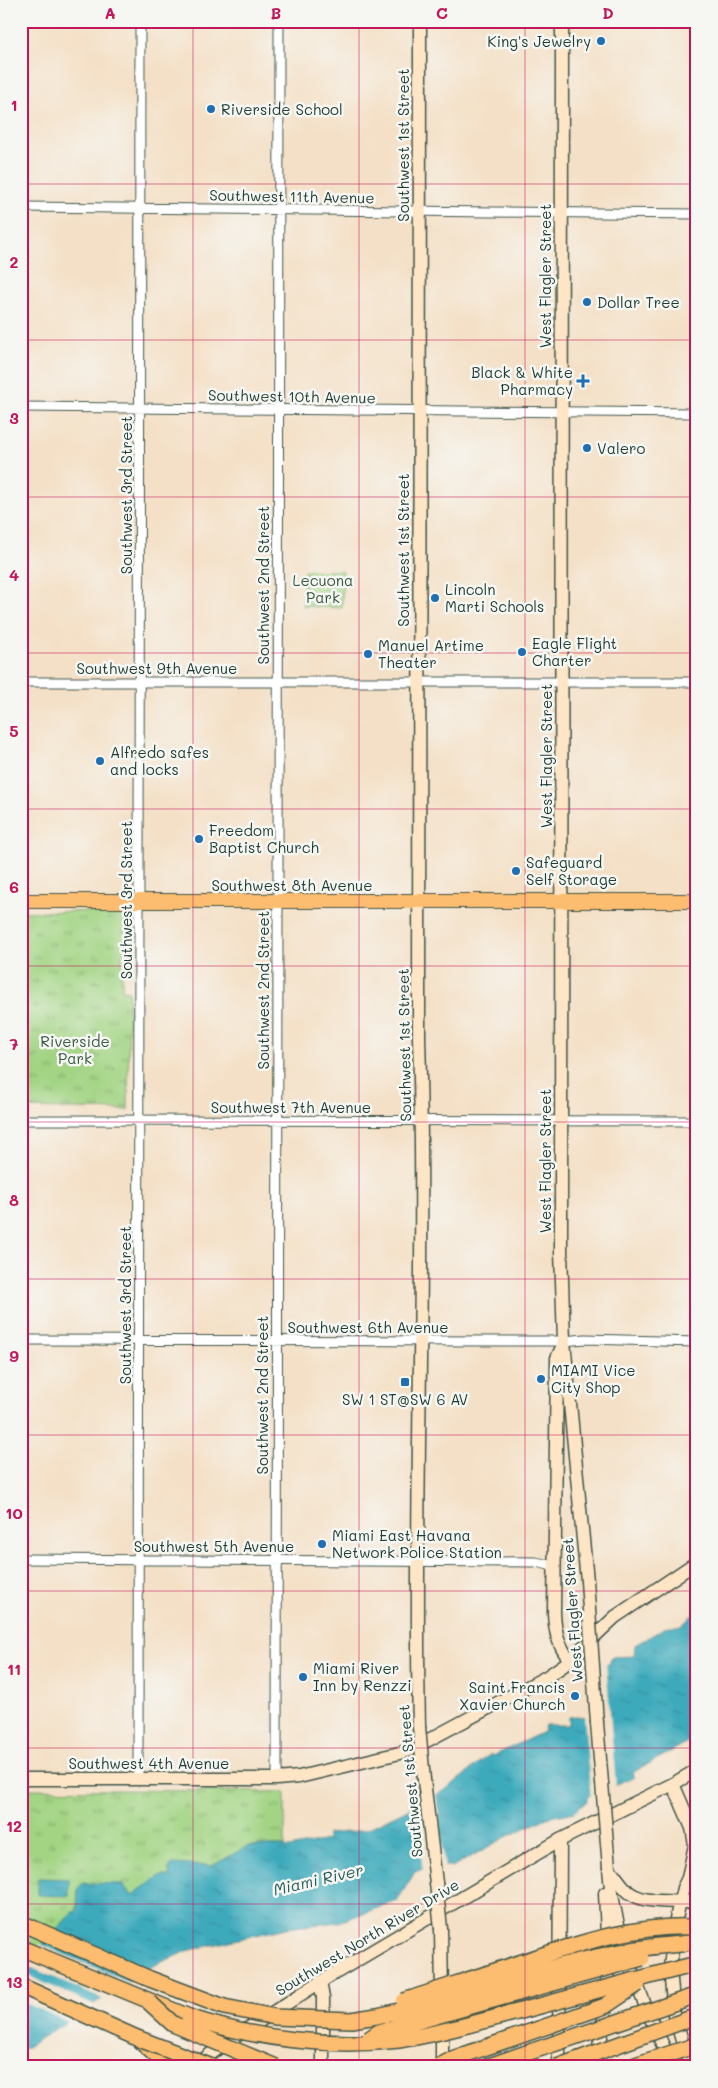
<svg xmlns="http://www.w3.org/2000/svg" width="718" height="2088" font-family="Mali,sans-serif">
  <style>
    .park { fill: url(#park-tufts); stroke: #60885c }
    .water { fill: url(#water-ripples); stroke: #2e7478 }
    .pier { fill: #f4e0c6 }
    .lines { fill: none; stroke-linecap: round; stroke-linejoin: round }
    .street-casing { stroke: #3f554a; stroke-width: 11 }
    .secondary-casing { stroke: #3f554a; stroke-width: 15 }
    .primary-casing { stroke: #3f554a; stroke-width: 16 }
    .highway-casing { stroke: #3f554a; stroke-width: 18 }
    .street { stroke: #fff; stroke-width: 9 }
    .secondary { stroke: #fee5c5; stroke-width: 12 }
    .primary { stroke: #fcbd6f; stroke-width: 14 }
    .highway { stroke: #fcbd6f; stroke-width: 15 }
    .secondary-bridge-casing { stroke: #3f554a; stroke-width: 15; stroke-linecap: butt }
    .highway-bridge-casing { stroke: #3f554a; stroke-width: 18; stroke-linecap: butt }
    .secondary-bridge { stroke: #fee5c5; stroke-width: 12 }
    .highway-bridge { stroke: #fcbd6f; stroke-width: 15 }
    .grid { fill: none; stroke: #c2185b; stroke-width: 1; stroke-opacity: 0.55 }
    .poi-dot { fill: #1f6fb2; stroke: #f6f6f2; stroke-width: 2 }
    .labels { text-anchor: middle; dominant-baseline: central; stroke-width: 5; stroke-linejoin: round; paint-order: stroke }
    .poi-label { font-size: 15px; fill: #1f3d34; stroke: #f6f6f2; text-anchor: start }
    .street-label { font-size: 15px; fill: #1f3d34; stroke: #f6f6f2 }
    .park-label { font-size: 15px; fill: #395b44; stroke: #f6f6f2 }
    .water-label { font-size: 16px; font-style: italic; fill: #285e5d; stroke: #f6f6f2 }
    .neatline { fill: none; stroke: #c2185b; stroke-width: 2 }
    .grid-label { font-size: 16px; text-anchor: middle; font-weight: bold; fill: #c2185b }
  </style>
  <defs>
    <pattern id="park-tufts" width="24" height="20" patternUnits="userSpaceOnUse" patternTransform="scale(1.25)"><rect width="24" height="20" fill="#a2d483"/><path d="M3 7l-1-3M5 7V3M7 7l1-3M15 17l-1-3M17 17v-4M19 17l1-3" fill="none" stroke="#83ad6c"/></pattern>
    <pattern id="water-ripples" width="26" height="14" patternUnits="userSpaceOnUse" patternTransform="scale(1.25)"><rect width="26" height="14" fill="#3daabc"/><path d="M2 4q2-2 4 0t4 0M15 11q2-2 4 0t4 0" fill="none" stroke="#338c9a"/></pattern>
  </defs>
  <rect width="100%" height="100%" fill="#f6f6f2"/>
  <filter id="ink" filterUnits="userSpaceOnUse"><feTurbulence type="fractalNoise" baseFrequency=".02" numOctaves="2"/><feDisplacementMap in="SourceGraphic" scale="10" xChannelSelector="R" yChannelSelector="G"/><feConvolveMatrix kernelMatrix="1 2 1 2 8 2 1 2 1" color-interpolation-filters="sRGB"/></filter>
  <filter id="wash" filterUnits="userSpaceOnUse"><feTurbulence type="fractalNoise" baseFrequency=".0096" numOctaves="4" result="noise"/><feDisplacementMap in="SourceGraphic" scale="20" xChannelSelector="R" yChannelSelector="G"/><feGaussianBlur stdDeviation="1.12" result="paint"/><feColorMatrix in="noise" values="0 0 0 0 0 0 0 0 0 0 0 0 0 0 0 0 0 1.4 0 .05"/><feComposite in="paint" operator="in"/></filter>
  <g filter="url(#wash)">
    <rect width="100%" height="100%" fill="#f4e0c6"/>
    <path class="park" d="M304,570L343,571L342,608L303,606Z
      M129,911V947L122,955V990L129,991L128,1110L21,1108V912Z
      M21,1789L285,1792V1846H248L212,1866L174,1865L169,1876L132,1895L78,1888L77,1910L71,1914L21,1967Z"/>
    <path class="water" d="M697,1607V1737L632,1773L634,1777L590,1795L586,1802L574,1812L547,1818L504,1838L453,1867C441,1864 427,1867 415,1872L397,1901L339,1922L286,1928L187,1951L153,1966L21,2051V1967L71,1914L77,1910L78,1888L83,1883L122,1884L132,1895L160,1876H169L170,1866L173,1864L212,1866L248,1846H285V1849L327,1840V1834L365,1830L432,1797L444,1791L487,1757L491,1754L493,1756L543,1732L545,1725H569V1717L576,1716L585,1717L594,1709L605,1666L609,1664L612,1657L634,1656L635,1645L668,1626H677L683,1624L696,1611Z
      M38,1878L69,1879V1896L38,1895Z"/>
    <path class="pier" d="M606,1663L616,1787L592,1797L591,1799L584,1715L592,1707L600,1684L602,1665Z
      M436,1793L445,1868L423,1872L415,1802Z
      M40,1944L130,1983L104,2000L21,1963Z
      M21,1973L95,2005L68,2022L21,2001Z"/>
  </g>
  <g filter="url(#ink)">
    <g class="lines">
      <defs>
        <path id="street" d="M21,207L697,214
          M21,407L697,413
          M21,682H697
          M21,1120L697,1121
          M21,1340L564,1341L585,1339L697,1342
          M21,1559L536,1562L549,1565L555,1570
          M138,1779L140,21
          M277,1779L279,21"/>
        <path id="secondary" d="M562,21L561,1251L564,1341L587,1581
          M564,1343L557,1358L554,1613C555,1631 558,1646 570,1660
          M597,1723L602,1783
          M419,1727C414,1497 426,1267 419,1038L420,21
          M21,1779H277L299,1777L408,1751L548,1676L564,1665L615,1617L697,1562
          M424,1780L436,1883
          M673,1784L692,1828L695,1845L688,1878L683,1888L675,1923L670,1968L674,2014L690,2067
          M609,1868C614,1938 643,2004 673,2067
          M609,1868C616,1876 622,1887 630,1893C644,1904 679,1901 697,1902
          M441,1929L442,1997
          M320,1982L323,1998V2067
          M194,2067L221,2046L320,1982L560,1840L673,1784L697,1770
          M442,2067V2022
          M559,2067L560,1840
          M593,2067C612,2011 608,1951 605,1893"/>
        <path id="primary" d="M21,901H697"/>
        <path id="highway" d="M681,1944L697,1940
          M21,1948L189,2017
          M21,1986L137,2038L161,2060L173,2067"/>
      </defs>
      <use href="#street" class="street-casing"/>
      <use href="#secondary" class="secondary-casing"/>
      <use href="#primary" class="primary-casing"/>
      <use href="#highway" class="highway-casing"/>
      <use href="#street" class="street"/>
      <use href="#secondary" class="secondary"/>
      <use href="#primary" class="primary"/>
      <use href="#highway" class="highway"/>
      <defs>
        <path id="secondary-bridge" d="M587,1581L597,1723
          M419,1727L424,1780
          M602,1783L609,1868
          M436,1883L441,1929"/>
        <path id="highway-bridge" d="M21,1923L150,1979L224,2007L275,2017L351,2020L377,2016C479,1995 577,1951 681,1944
          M404,2001C446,1987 487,1974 528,1960C583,1942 638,1924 697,1927
          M149,2002L173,2024L276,2067
          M189,2017C255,2039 330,2048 399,2040C434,2035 468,2025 502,2016C567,1999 632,1980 697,1964
          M137,2038L212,2067
          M369,2039L379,2032L642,1958
          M438,2067L455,2058L605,2006L638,1984
          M486,2067L697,1995
          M557,2067L697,2016
          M629,2067L697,2045"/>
      </defs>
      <use href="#secondary-bridge" class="secondary-bridge-casing"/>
      <use href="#highway-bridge" class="highway-bridge-casing"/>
      <use href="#secondary-bridge" class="secondary-bridge"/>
      <use href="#highway-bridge" class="highway-bridge"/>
    </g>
  </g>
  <path class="grid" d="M193,21V2067M359,21V2067M525,21V2067M21,184H697M21,340H697M21,497H697M21,653H697M21,809H697M21,966H697M21,1122H697M21,1279H697M21,1435H697M21,1591H697M21,1748H697M21,1904H697"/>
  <g class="poi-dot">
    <circle cx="601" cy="41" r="5"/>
    <circle cx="211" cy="109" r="5"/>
    <circle cx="587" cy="302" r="5"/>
    <path d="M580.5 373.5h5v5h5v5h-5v5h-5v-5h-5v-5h5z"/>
    <circle cx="587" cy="448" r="5"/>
    <circle cx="435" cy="598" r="5"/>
    <circle cx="522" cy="652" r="5"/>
    <circle cx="368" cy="654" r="5"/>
    <circle cx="100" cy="761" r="5"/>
    <circle cx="199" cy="839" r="5"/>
    <circle cx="516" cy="871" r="5"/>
    <circle cx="541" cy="1379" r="5"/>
    <rect x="400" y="1377" width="10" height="10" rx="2.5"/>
    <circle cx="322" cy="1544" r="5"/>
    <circle cx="303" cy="1677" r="5"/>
    <circle cx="575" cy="1696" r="5"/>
  </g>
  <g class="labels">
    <g class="poi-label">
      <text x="591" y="41" text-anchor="end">King's Jewelry</text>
      <text x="221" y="109">Riverside School</text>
      <text x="597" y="302">Dollar Tree</text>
      <text x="573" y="372" text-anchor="end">Black &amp; White<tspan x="573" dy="17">Pharmacy</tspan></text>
      <text x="597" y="448">Valero</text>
      <text x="445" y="589">Lincoln<tspan x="445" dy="17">Marti Schools</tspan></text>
      <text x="532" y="643">Eagle Flight<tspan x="532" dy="17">Charter</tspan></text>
      <text x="378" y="645">Manuel Artime<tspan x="378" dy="17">Theater</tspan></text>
      <text x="110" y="752">Alfredo safes<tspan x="110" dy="17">and locks</tspan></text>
      <text x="209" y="830">Freedom<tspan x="209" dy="17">Baptist Church</tspan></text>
      <text x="526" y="862">Safeguard<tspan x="526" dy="17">Self Storage</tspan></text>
      <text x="551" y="1370">MIAMI Vice<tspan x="551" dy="17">City Shop</tspan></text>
      <text x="405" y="1399" text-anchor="middle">SW 1 ST@SW 6 AV</text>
      <text x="332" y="1535">Miami East Havana<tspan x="332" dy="17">Network Police Station</tspan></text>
      <text x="313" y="1668">Miami River<tspan x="313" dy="17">Inn by Renzzi</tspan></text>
      <text x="565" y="1687" text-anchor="end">Saint Francis<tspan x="565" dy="17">Xavier Church</tspan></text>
    </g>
    <g class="street-label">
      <text transform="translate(403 145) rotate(-90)">Southwest 1st Street</text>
      <text transform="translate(292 196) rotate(1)">Southwest 11th Avenue</text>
      <text transform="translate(545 276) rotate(-90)">West Flagler Street</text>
      <text transform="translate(292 396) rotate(1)">Southwest 10th Avenue</text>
      <text transform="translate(126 495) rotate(-90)">Southwest 3rd Street</text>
      <text transform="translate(403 550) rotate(-90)">Southwest 1st Street</text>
      <text transform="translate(263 585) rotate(-90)">Southwest 2nd Street</text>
      <text x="157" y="668">Southwest 9th Avenue</text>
      <text transform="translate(546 756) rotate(-90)">West Flagler Street</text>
      <text x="292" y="885">Southwest 8th Avenue</text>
      <text transform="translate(126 900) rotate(-90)">Southwest 3rd Street</text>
      <text transform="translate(263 990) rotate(-90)">Southwest 2nd Street</text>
      <text transform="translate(404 1045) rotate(-91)">Southwest 1st Street</text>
      <text x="291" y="1107">Southwest 7th Avenue</text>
      <text transform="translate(545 1161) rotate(-90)">West Flagler Street</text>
      <text transform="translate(125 1305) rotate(-90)">Southwest 3rd Street</text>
      <text x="368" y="1327">Southwest 6th Avenue</text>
      <text transform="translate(262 1395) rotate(-90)">Southwest 2nd Street</text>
      <text x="214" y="1546">Southwest 5th Avenue</text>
      <text transform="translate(572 1610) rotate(-94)">West Flagler Street</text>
      <text x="149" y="1763">Southwest 4th Avenue</text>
      <text transform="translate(410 1781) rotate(-95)">Southwest 1st Street</text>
      <text transform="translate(367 1937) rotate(-31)">Southwest North River Drive</text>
    </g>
    <g class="park-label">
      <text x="323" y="580">Lecuona<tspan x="323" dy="17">Park</tspan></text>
      <text x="75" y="1041">Riverside<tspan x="75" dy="17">Park</tspan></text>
    </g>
    <g class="water-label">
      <text transform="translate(318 1879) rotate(-13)">Miami River</text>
    </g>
  </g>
  <rect width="718" height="2088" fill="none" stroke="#f6f6f2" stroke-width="55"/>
  <rect x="28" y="28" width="662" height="2032" class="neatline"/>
  <g class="grid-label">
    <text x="110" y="19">A</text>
    <text x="276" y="19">B</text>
    <text x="442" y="19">C</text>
    <text x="608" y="19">D</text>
    <text x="14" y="111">1</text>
    <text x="14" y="268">2</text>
    <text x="14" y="424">3</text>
    <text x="14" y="581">4</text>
    <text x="14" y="737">5</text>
    <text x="14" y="893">6</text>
    <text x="14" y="1050">7</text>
    <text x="14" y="1206">8</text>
    <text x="14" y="1362">9</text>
    <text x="14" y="1519">10</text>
    <text x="14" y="1675">11</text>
    <text x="14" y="1832">12</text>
    <text x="14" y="1988">13</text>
  </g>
</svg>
